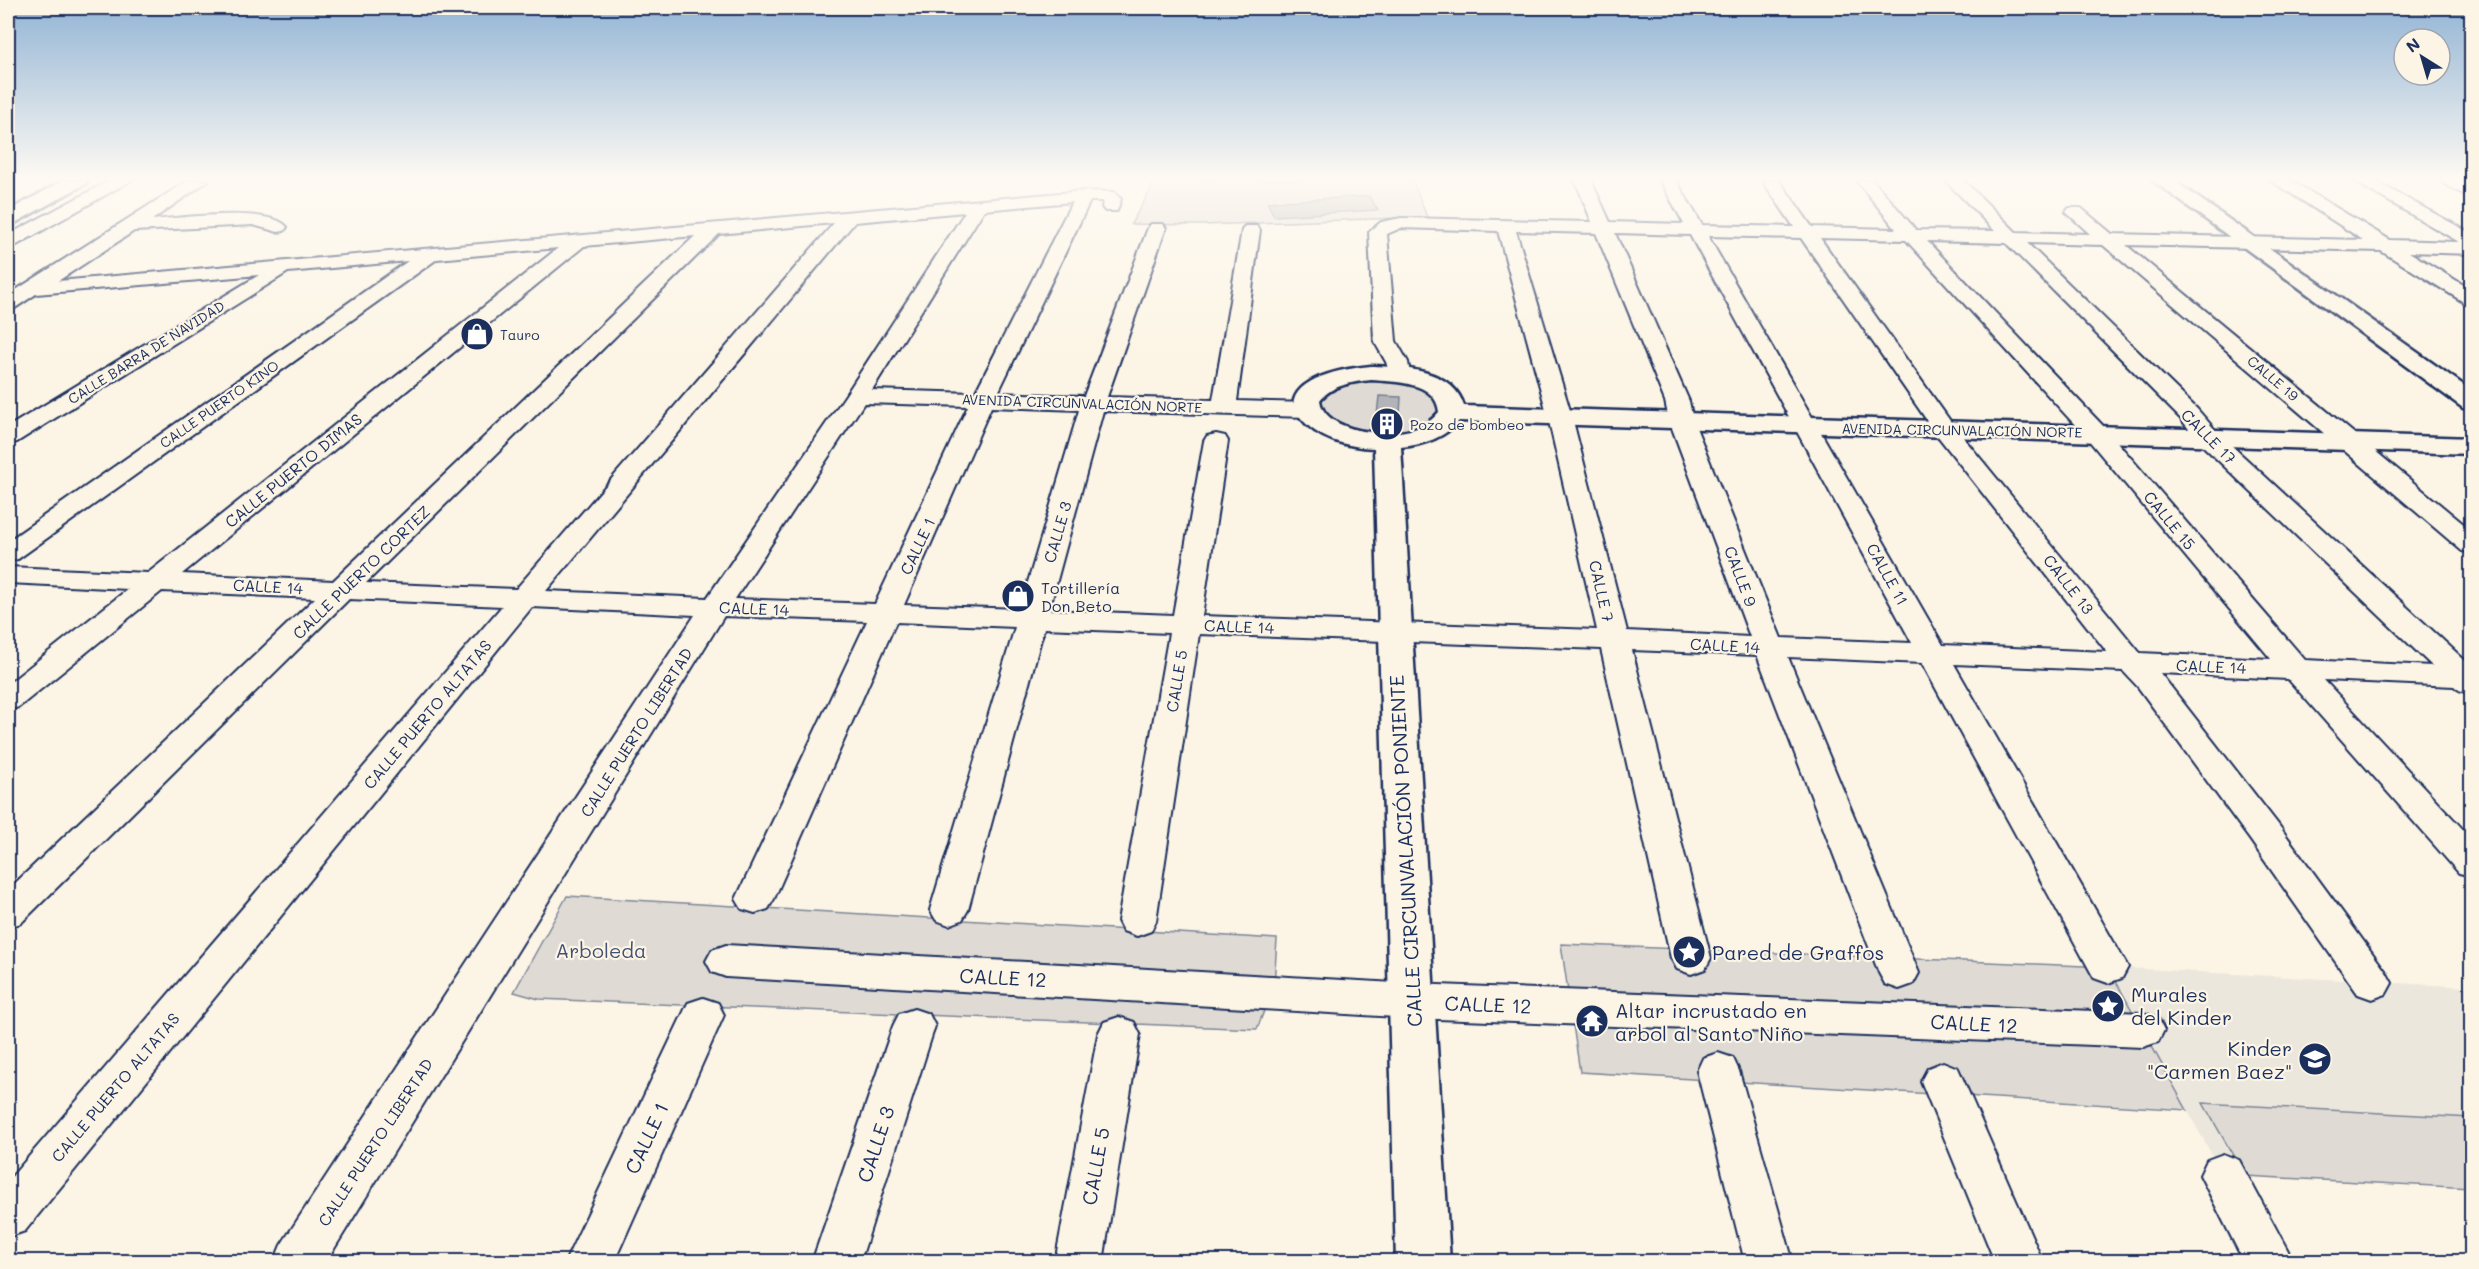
<svg xmlns="http://www.w3.org/2000/svg" width="2479" height="1269" font-family="Mali,sans-serif">
  <style>
    .built { fill: #ece7dc }
    .green { fill: #dfdbd4; stroke: #7d8599; stroke-width: 1.5 }
    .water { fill: #b2b4b8; stroke: #767f94; stroke-width: 1.5 }
    .lines { fill: none; stroke-linecap: round; stroke-linejoin: round }
    .street-casing { stroke: #1b2f5e; stroke-width: 4 }
    .secondary-casing { stroke: #1b2f5e; stroke-width: 5 }
    .highway-casing { stroke: #1b2f5e; stroke-width: 5 }
    .street { fill: #fcf5e5; fill-rule: evenodd }
    .secondary { fill: #fcf5e5; fill-rule: evenodd }
    .highway { fill: #fcf5e5; fill-rule: evenodd }
    .labels { text-anchor: middle; dominant-baseline: central; stroke-width: 4.5; stroke-linejoin: round; paint-order: stroke }
    .far-poi-label { font-size: 14px; fill: #1b2f5e; stroke: #fcf5e5; text-anchor: start }
    .far-street-label { font-size: 14px; fill: #1b2f5e; stroke: #fcf5e5 }
    .street-label { font-size: 16px; fill: #1b2f5e; stroke: #fcf5e5 }
    .poi-label { font-size: 16px; fill: #1b2f5e; stroke: #fcf5e5; text-anchor: start }
    .near-street-label { font-size: 20px; fill: #1b2f5e; stroke: #fcf5e5 }
    .near-park-label { font-size: 20px; fill: #425176; stroke: #fcf5e5 }
    .near-poi-label { font-size: 20px; fill: #1b2f5e; stroke: #fcf5e5; text-anchor: start }
  </style>
  <rect width="100%" height="100%" fill="#fcf5e5"/>
  <filter id="ink" filterUnits="userSpaceOnUse"><feTurbulence type="fractalNoise" baseFrequency=".0167" numOctaves="2"/><feDisplacementMap in="SourceGraphic" scale="12" xChannelSelector="R" yChannelSelector="G"/><feConvolveMatrix kernelMatrix="1 2 1 2 8 2 1 2 1" color-interpolation-filters="sRGB"/></filter>
  <g filter="url(#ink)">
    <path class="built" d="M2108,967L2471,987V1188L2223,1175Z"/>
    <path class="green" d="M1151,180H1412L1427,217L1201,225L1131,224L1151,189Z
      M1334,379L1420,380L1452,413L1413,438L1335,432L1308,398Z
      M567,896L1277,939L1274,985L1257,1029L539,999L514,992Z
      M1561,944L2108,967L2187,1110L1580,1072Z
      M2203,1103L2471,1118V1188L2245,1176Z"/>
    <path class="water" d="M1369,196L1378,210L1274,216L1267,202Z
      M1379,396L1401,397L1400,415H1377Z"/>
    <g class="lines">
      <defs>
        <path id="street" d="M111,180H132L15,246L8,247V235Z
          M189,180H209L152,220C178,218 272,206 287,227L284,231L278,232L253,225L134,231L58,281L1084,191L1114,192L1121,199L1117,211H1105L1102,207L1103,201H1090L998,393L1084,396L1148,228L1151,224H1163L1166,228L1107,397L1213,400L1242,230L1245,226H1257L1260,230L1237,401L1308,403L1316,405L1320,410L1316,415L1308,417L1103,411L1049,610L1173,615L1204,441L1207,436L1216,434L1225,436L1228,441L1202,616L1597,630L1548,417L1498,231L1401,228L1387,234L1396,341L1408,362L1410,374L1407,379L1399,381L1391,379L1386,362L1374,341L1369,232L1381,222L1401,218L1592,222L1575,180H1591L1610,222L1684,224L1660,180H1676L1702,225L1794,227L1762,180H1779L1812,227L1896,229L1856,180H1873L1916,230L1995,231L1945,180H1963L2016,232L2090,234L2066,212L2069,208H2081L2112,234L2363,240L2270,180H2290L2390,240L2459,242L2352,180H2373L2472,234V254L2409,252L2472,290V305L2465,303L2381,251L2126,245L2472,531V553L2462,551L2103,245L2027,243L2197,409L2217,432L2472,667V692C2465,694 2458,690 2454,686L2324,680L2472,839V876L2459,873L2288,679L2160,673L2277,823L2386,972L2392,983L2386,994L2372,999L2358,994L2251,841L2138,687L2123,671L1954,664L2128,967L2122,978L2108,983L2094,978L1922,663L1788,657L1919,973L1913,984L1899,989L1885,984L1879,973L1757,655L1632,650L1711,958L1705,969L1691,974L1677,969L1671,958L1601,649L1199,634L1156,921L1151,931L1137,936L1123,931L1118,921L1169,633L1044,628L968,910L962,920L949,925L936,920L930,910L1015,627L896,622L774,899L768,909L755,913L742,909L736,899L867,621L724,616L326,1262H274L281,1245L695,615L532,607L25,1231L8,1237V1181L502,606L349,599L21,923L8,927V890L315,598L162,591L19,707L8,710V684L128,589L8,583V567L148,573L558,248L437,259L18,559L8,561V541L408,261L288,272L17,442L8,444V427L259,275L36,294L15,308L8,310V295ZM1072,202L975,393L872,390L984,210ZM965,212L845,396L707,598L546,591L855,222ZM834,223L516,589L366,583L719,234ZM1516,231L1596,233L1665,401L1669,420L1750,637L1627,631L1572,417ZM1615,233L1690,235L1912,643L1781,638L1693,420L1689,401ZM695,236L333,581L182,574L584,246ZM1708,236L1801,238L1937,435L2107,652L1943,645ZM1820,238L1906,240L2087,438L2271,659L2140,653L1953,425ZM1927,241L2006,243L2181,419L2199,442L2432,666L2305,660L2105,428ZM864,403L968,406L875,604L735,599ZM991,407L1079,410L1020,609L904,605Z
          M2438,180H2459L2472,187V199Z
          M726,945L1413,984L2143,1013L2158,1018L2164,1030L2158,1042L2143,1047L1413,1018L726,977L712,972L706,961L712,950Z
          M703,998L718,1003L724,1015L614,1262H565L688,1003Z
          M914,1009L929,1014L935,1026L860,1262H812L893,1026L899,1014Z
          M1119,1017L1134,1022L1140,1034L1103,1262H1055L1098,1034L1104,1022Z
          M1718,1053L1733,1058L1739,1071L1793,1262H1745L1697,1071L1703,1058Z
          M1943,1062L1958,1068L2043,1262H1995L1921,1081L1928,1068Z
          M2223,1154L2239,1160L2294,1262H2244L2200,1175L2207,1160Z"/>
        <path id="secondary" d="M2152,180H2173L2472,391V411L2463,408Z
          M1371,366C1403,367 1453,369 1464,406L2472,438V454L1459,421C1444,438 1423,445 1401,447L1450,1262H1396L1374,448C1347,447 1317,439 1300,417C1296,412 1293,406 1294,400C1301,375 1350,368 1371,366ZM1371,380C1395,382 1436,381 1439,412C1433,419 1426,425 1417,428C1391,438 1324,434 1320,400C1332,385 1353,382 1371,380Z"/>
        <path id="highway" d="M65,180H88L85,184L15,223L8,225V211Z"/>
      </defs>
      <use href="#street" class="street-casing"/>
      <use href="#secondary" class="secondary-casing"/>
      <use href="#highway" class="highway-casing"/>
      <use href="#street" class="street"/>
      <use href="#secondary" class="secondary"/>
      <use href="#highway" class="highway"/>
    </g>
  </g>
  <linearGradient id="sky" x2="0" y2="1"><stop stop-color="#92b4d5"/><stop offset="0.5" stop-color="#fefaf3"/><stop offset="1" stop-color="#fefaf3" stop-opacity="0"/></linearGradient>
  <rect width="2479" height="358" fill="url(#sky)"/>
  <defs>
    <symbol id="shop-disc" viewBox="-11 -11 22 22"><circle r="9.5" fill="#1b2f5e" stroke="#fcf5e5"/><path d="M-5-2.5h2.3a2.7 3.5 0 0 1 5.4 0H5L5.5 6h-11ZM-1.5-2.5h3a1.5 2.3 0 0 0-3 0Z" fill="#fff"/></symbol>
    <symbol id="building-disc" viewBox="-11 -11 22 22"><circle r="9.5" fill="#1b2f5e" stroke="#fcf5e5"/><path d="M-4-6H4V6H1V3H-1V6H-4ZM-2.5-4.3h1.7v1.8h-1.7ZM.8-4.3h1.7v1.8H.8ZM-2.5-1h1.7V.8h-1.7ZM.8-1h1.7V.8H.8Z" fill="#fff"/></symbol>
    <symbol id="sight-disc" viewBox="-11 -11 22 22"><circle r="9.5" fill="#1b2f5e" stroke="#fcf5e5"/><path d="M0-6L1.8-2.2L6-1.7L2.9 1.2L3.7 5.4L0 3.3L-3.7 5.4L-2.9 1.2L-6-1.7L-1.8-2.2Z" fill="#fff"/></symbol>
    <symbol id="temple-disc" viewBox="-11 -11 22 22"><circle r="9.5" fill="#1b2f5e" stroke="#fcf5e5"/><path d="M0-6L5-2H3V0L6.5 2.5H4V6H1.5V3h-3V6H-4V2.5H-6.5L-3 0V-2H-5Z" fill="#fff"/></symbol>
    <symbol id="school-disc" viewBox="-11 -11 22 22"><circle r="9.5" fill="#1b2f5e" stroke="#fcf5e5"/><path d="M0-5L7-2L0 1L-7-2ZM-4 1L0 2.5L4 1V4Q0 6-4 4Z" fill="#fff"/></symbol>
  </defs>
  <g fill-rule="evenodd">
    <use href="#shop-disc" x="458" y="315" width="38" height="38"/>
    <use href="#building-disc" x="1368" y="405" width="38" height="38"/>
    <use href="#shop-disc" x="999" y="577" width="38" height="38"/>
    <use href="#sight-disc" x="1670" y="933" width="38" height="38"/>
    <use href="#sight-disc" x="2089" y="987" width="38" height="38"/>
    <use href="#temple-disc" x="1573" y="1002" width="38" height="38"/>
    <use href="#school-disc" x="2296" y="1040" width="38" height="38"/>
  </g>
  <g class="labels">
    <g class="far-poi-label">
      <text x="500" y="334">Tauro</text>
      <text x="1410" y="424">Pozo de bombeo</text>
    </g>
    <g class="far-street-label">
      <text transform="translate(146 352) rotate(-32)">CALLE BARRA DE NAVIDAD</text>
      <text transform="translate(2273 378) rotate(40)">CALLE 19</text>
      <text transform="translate(1082 403) rotate(2)">AVENIDA CIRCUNVALACIÓN NORTE</text>
      <text transform="translate(219 404) rotate(-35)">CALLE PUERTO KINO</text>
      <text transform="translate(1962 430) rotate(1)">AVENIDA CIRCUNVALACIÓN NORTE</text>
    </g>
    <g class="street-label">
      <text transform="translate(2209 436) rotate(45)">CALLE 17</text>
      <text transform="translate(293 470) rotate(-39)">CALLE PUERTO DIMAS</text>
      <text transform="translate(2170 520) rotate(50)">CALLE 15</text>
      <text transform="translate(1057 532) rotate(-74)">CALLE 3</text>
      <text transform="translate(917 546) rotate(-65)">CALLE 1</text>
      <text transform="translate(361 572) rotate(-44)">CALLE PUERTO CORTEZ</text>
      <text transform="translate(1888 574) rotate(61)">CALLE 11</text>
      <text transform="translate(1741 576) rotate(69)">CALLE 9</text>
      <text transform="translate(2069 584) rotate(52)">CALLE 13</text>
      <text transform="translate(268 586) rotate(3)">CALLE 14</text>
      <text transform="translate(1602 591) rotate(77)">CALLE 7</text>
      <text transform="translate(754 608) rotate(2)">CALLE 14</text>
      <text transform="translate(1239 626) rotate(2)">CALLE 14</text>
      <text transform="translate(1725 645) rotate(3)">CALLE 14</text>
      <text transform="translate(2211 666) rotate(2)">CALLE 14</text>
      <text transform="translate(1176 681) rotate(-81)">CALLE 5</text>
      <text transform="translate(427 714) rotate(-50)">CALLE PUERTO ALTATAS</text>
      <text transform="translate(636 732) rotate(-58)">CALLE PUERTO LIBERTAD</text>
      <text transform="translate(115 1087) rotate(-50)">CALLE PUERTO ALTATAS</text>
      <text transform="translate(375 1142) rotate(-57)">CALLE PUERTO LIBERTAD</text>
    </g>
    <g class="poi-label">
      <text x="1041" y="587">Tortillería<tspan x="1041" dy="18">Don Beto</tspan></text>
    </g>
    <g class="near-street-label">
      <text transform="translate(1405 851) rotate(-93)">CALLE CIRCUNVALACIÓN PONIENTE</text>
      <text transform="translate(1003 977) rotate(3)">CALLE 12</text>
      <text transform="translate(1488 1004) rotate(2)">CALLE 12</text>
      <text transform="translate(1974 1023) rotate(3)">CALLE 12</text>
      <text transform="translate(646 1138) rotate(-65)">CALLE 1</text>
      <text transform="translate(875 1144) rotate(-72)">CALLE 3</text>
      <text transform="translate(1095 1166) rotate(-80)">CALLE 5</text>
    </g>
    <g class="near-park-label">
      <text x="601" y="950">Arboleda</text>
    </g>
    <g class="near-poi-label">
      <text x="1712" y="952">Pared de Graffos</text>
      <text x="2131" y="994">Murales<tspan x="2131" dy="23">del Kinder</tspan></text>
      <text x="1615" y="1010">Altar incrustado en<tspan x="1615" dy="23">arbol al Santo Niño</tspan></text>
      <text x="2292" y="1048" text-anchor="end">Kinder<tspan x="2292" dy="23">"Carmen Baez"</tspan></text>
    </g>
  </g>
  <rect width="2479" height="1269" fill="none" stroke="#fcf5e5" stroke-width="30"/>
  <rect x="15" y="15" width="2449" height="1239" fill="none" stroke="#1b2f5e" stroke-width="2" filter="url(#ink)"/>
  <g transform="translate(2422 57) rotate(323)"><circle r="28" fill="#fcf5e5" stroke="#a2a6af" stroke-width="1.5"/>
  <path d="M0-4.5L10 22L0 15L-10 22Z" fill="#1b2f5e"/>
  <text y="-9" font-size="16" font-weight="bold" text-anchor="middle" fill="#1b2f5e">N</text>
  </g>
</svg>
